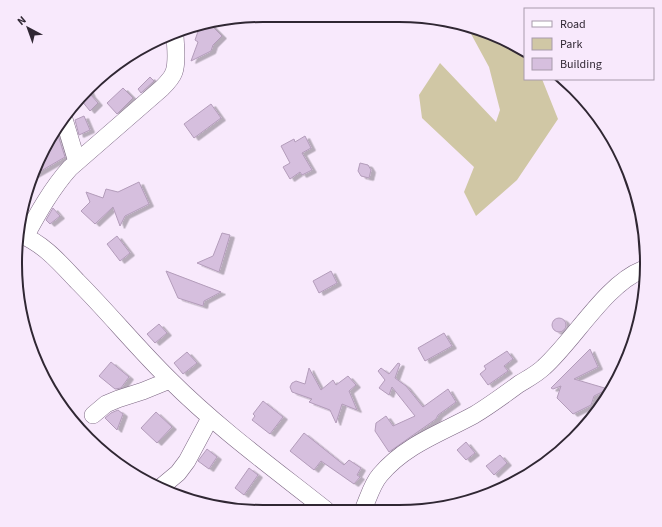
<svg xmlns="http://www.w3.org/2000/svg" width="662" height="527" font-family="'Source Sans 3',sans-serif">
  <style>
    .green { fill: #d0c7a5 }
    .building { fill: #d6bfde; stroke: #b39cba; filter: url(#shadow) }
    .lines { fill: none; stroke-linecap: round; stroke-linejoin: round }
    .minor-casing { stroke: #7b6682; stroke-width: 18 }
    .minor { stroke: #fff; stroke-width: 17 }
    .rim { fill: none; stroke: #302733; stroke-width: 2 }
  </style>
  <defs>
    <filter id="shadow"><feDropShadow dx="4.5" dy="2.5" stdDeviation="0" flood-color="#0004"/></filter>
  </defs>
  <rect width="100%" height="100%" fill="#f8e9fc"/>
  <path class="green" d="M470,32L488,37L487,33L525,55V79H542L558,119L517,180L476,216L464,192L474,167L422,118L419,95L440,63L496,122L500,110L489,67Z"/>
  <path class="building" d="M208,22L222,36L213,45L211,51L191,61L198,42L195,40L201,23Z
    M150,77L154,81L141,93L138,89Z
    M88,88L91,95L98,103L90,111L81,100V96Z
    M123,88L133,98L117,114L107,103Z
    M211,104L221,118L194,138L184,124Z
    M84,116L90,130L79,135L75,120Z
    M56,129L65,157L34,175L48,139Z
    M305,136L311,148L302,153L312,170L302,175L300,172L290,179L283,167L290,163L281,146L294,139L295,142Z
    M360,163L368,165L371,170L369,178L361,176L358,171Z
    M139,182L149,204L125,216L120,226L113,207L95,224L81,211L90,202L86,192L103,198L106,189L118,192Z
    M53,208L60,216L50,224L46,220Z
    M222,233L230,235L219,272L197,263L213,256Z
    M117,236L130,253L120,261L107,244Z
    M166,271L221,292L204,301L203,306L178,298Z
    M331,271L337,283L319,293L313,281Z
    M552 325a7 7 0 1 1 14 0a7 7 0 1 1-14 0Z
    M159,324L167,333L155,343L147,334Z
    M444,333L452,346L425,361L418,348Z
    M590,349L598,367L574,379L608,389L594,396L591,405L573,414L557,398L561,386L553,389L551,388Z
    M507,351L513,359L504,366L508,371L488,385L480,374L486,369L484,366Z
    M187,352L197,363L183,374L174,363Z
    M111,362L129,377L121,388L115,389L99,376Z
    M398,363L400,364L395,378L406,386L423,407L448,389L456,402L438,415L436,419L389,452L375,431L376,423L386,416L393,426L415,416L392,387L389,395L379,388L385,380L378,371L381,368L389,374Z
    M309,368L321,390L333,380L336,385L348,376L356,385L349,391L357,410L342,404L336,423L330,410L309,402L312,399L292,392L290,387L292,383L296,381L305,384Z
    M263,401L283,417L270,434L252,420L255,416L253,414Z
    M118,410L123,414L117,430L105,418L111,413Z
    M156,412L172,427L157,443L141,428Z
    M304,433L344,465L349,460L361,468L357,475L360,477L354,484L321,461L314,470L290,451Z
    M466,442L475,453L466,460L457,450Z
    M207,449L217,457L209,469L198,461Z
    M500,455L507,463L494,475L486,466Z
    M249,468L258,475L244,495L235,488Z"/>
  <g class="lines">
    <defs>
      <path id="minor" d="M64,119L77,162
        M19,234C43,243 60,263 77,281C109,313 138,349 170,380C218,428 273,468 326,510
        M25,237C38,213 52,188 70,168L162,88C167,83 172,78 174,72C178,61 175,45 175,33
        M93,415L106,404L118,399L143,391L170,380
        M160,488L178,473L187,461L210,418
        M363,510C368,499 372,484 380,475C405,445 441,433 474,415C489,406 504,395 519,384C527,379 537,374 544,367C574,340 606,284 642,270"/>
    </defs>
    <use href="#minor" class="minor-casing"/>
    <use href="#minor" class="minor"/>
  </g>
  <path d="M0 0H662V527H0ZM263 22H399A241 241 0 0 1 640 263V264A241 241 0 0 1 399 505H263A241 241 0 0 1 22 264V263A241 241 0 0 1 263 22Z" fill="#f8e9fc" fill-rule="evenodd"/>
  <path class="rim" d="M263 22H399A241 241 0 0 1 640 263V264A241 241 0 0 1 399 505H263A241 241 0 0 1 22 264V263A241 241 0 0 1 263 22Z"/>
  <rect x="524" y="8" width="130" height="72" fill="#f8e9fc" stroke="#a89bac"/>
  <rect x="532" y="21" width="20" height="6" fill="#ffffff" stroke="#a89bac"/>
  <text x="560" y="28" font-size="12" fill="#302733">Road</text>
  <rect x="532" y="38" width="20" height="12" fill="#d0c7a5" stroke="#a89bac"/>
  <text x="560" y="48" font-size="12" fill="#302733">Park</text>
  <rect x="532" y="58" width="20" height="12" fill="#d6bfde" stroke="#a89bac"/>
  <text x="560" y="68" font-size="12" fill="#302733">Building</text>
  <g transform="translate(28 28) rotate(319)" stroke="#f8e9fc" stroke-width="3" paint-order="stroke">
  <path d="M0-3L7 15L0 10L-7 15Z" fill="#302733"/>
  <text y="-6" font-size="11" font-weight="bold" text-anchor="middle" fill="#302733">N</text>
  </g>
</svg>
